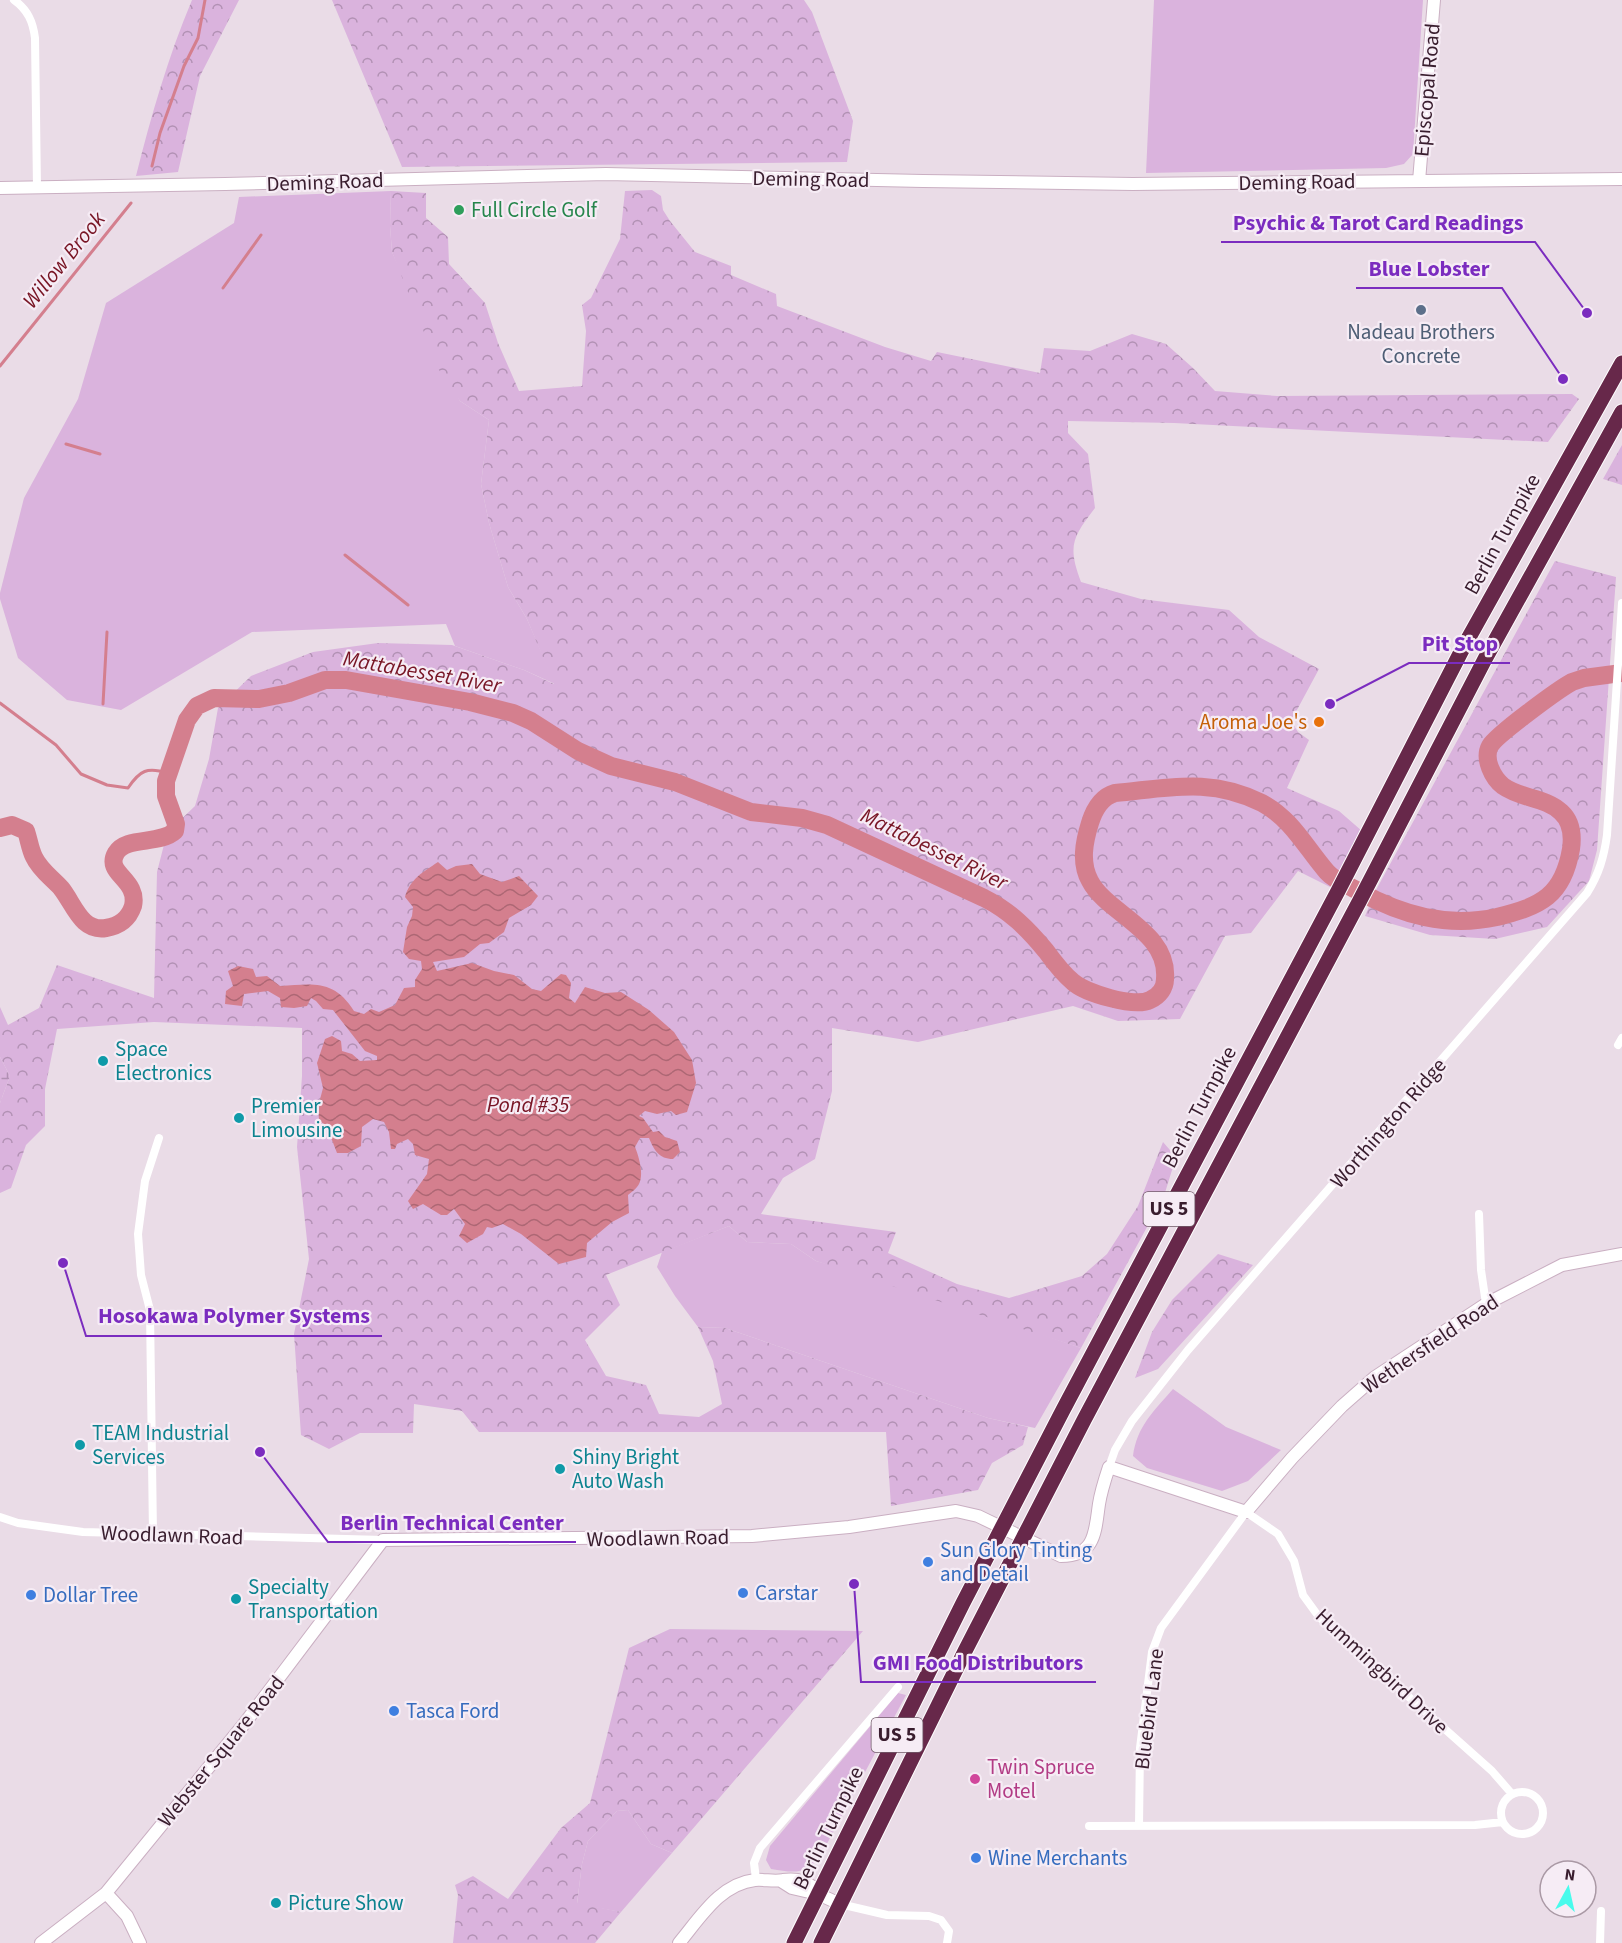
<svg xmlns="http://www.w3.org/2000/svg" width="1622" height="1943" font-family="'Source Sans 3',sans-serif">
  <style>
    .grass { fill: #dab3dd }
    .forest { fill: url(#forest-crowns) }
    .wetland { fill: url(#wetland-marsh) }
    .water { fill: url(#water-waves) }
    .lines { fill: none; stroke-linecap: round; stroke-linejoin: round }
    .stream { stroke: #d47f8e; stroke-width: 3 }
    .river { stroke: #d47f8e; stroke-width: 18 }
    .secondary-casing { stroke: #caafc2; stroke-width: 14 }
    .highway-casing { stroke: #fff; stroke-width: 17 }
    .street { stroke: #fff; stroke-width: 8 }
    .secondary { stroke: #fff; stroke-width: 12 }
    .highway { stroke: #67284a; stroke-width: 15 }
    .leisure-dot { fill: #2e9e5b; stroke: #f6ecf5; stroke-width: 2 }
    .service-dot { fill: #5c6f8a; stroke: #f6ecf5; stroke-width: 2 }
    .food-dot { fill: #e8710a; stroke: #f6ecf5; stroke-width: 2 }
    .culture-dot { fill: #0f9aa8; stroke: #f6ecf5; stroke-width: 2 }
    .shop-dot { fill: #3f7fe0; stroke: #f6ecf5; stroke-width: 2 }
    .hotel-dot { fill: #d1479c; stroke: #f6ecf5; stroke-width: 2 }
    .labels { text-anchor: middle; dominant-baseline: central; stroke-width: 4.5; stroke-linejoin: round; paint-order: stroke }
    .shield { fill: #f6ecf5; stroke: #725b6a; stroke-width: 1.5 }
    .shield-label { font-size: 20px; font-weight: bold; fill: #391d2e }
    .street-label { font-size: 21px; fill: #391d2e; stroke: #f6ecf5 }
    .leisure-label { font-size: 21px; fill: #27864d; stroke: #f6ecf5; text-anchor: start }
    .service-label { font-size: 21px; fill: #4e5e75; stroke: #f6ecf5 }
    .food-label { font-size: 21px; fill: #c56008; stroke: #f6ecf5; text-anchor: end }
    .culture-label { font-size: 21px; fill: #0d838f; stroke: #f6ecf5; text-anchor: start }
    .shop-label { font-size: 21px; fill: #366cbe; stroke: #f6ecf5; text-anchor: start }
    .hotel-label { font-size: 21px; fill: #b23c85; stroke: #f6ecf5; text-anchor: start }
    .water-label { font-size: 22px; font-style: italic; fill: #781525; stroke: #f6ecf5 }
    .leader { fill: none; stroke: #7b2cbf; stroke-width: 2 }
    .callout-dot { fill: #7b2cbf; stroke: #f6ecf5; stroke-width: 2 }
    .callout-label { font-size: 22px; text-anchor: middle; font-weight: bold; fill: #7b2cbf; stroke: #f6ecf5; stroke-width: 4.5; stroke-linejoin: round; paint-order: stroke }
  </style>
  <defs>
    <pattern id="forest-crowns" width="20" height="18" patternUnits="userSpaceOnUse" patternTransform="scale(1.5)"><rect width="20" height="18" fill="#dab3dd"/><path d="M2 6a3 3 0 1 1 6 0M12 15a3 3 0 1 1 6 0" fill="none" stroke="#b291b4"/></pattern>
    <pattern id="wetland-marsh" width="20" height="14" patternUnits="userSpaceOnUse" patternTransform="scale(1.5)"><rect width="20" height="14" fill="#dab3dd"/><path d="M1 5h8M5 5V1M11 12h8M15 12V8" fill="none" stroke="#b291b4"/></pattern>
    <pattern id="water-waves" width="16" height="10" patternUnits="userSpaceOnUse" patternTransform="scale(1.5)"><rect width="16" height="10" fill="#d47f8e"/><path d="M0 5q4-4 8 0t8 0" fill="none" stroke="#ad6774"/></pattern>
  </defs>
  <rect width="100%" height="100%" fill="#eadce7"/>
  <path class="grass" d="M1154,0H1423L1413,154L1404,164L1386,168L1146,173Z
    M391,191L390,226L392,252L460,401L489,420L481,484L489,523L508,587L527,619L555,684L524,670L455,646L446,624L252,632L121,710L67,700L18,658L0,599V593L24,498L78,399L106,303L234,223L239,197Z
    M729,1226L747,1242L791,1244L816,1261L885,1280L1081,1348L1035,1428L988,1418L725,1328L698,1327L675,1296L657,1267L662,1252Z
    M1173,1389L1226,1427L1281,1450L1248,1481L1222,1491L1147,1468L1133,1456C1137,1426 1154,1411 1173,1389Z
    M898,1693L906,1695L821,1855C806,1875 795,1873 771,1869L766,1860L770,1846Z
    M628,1810L651,1844L672,1853L621,1912L577,1904L582,1864L588,1841L617,1811Z"/>
  <path class="forest" d="M192,0H239L200,76L178,172L136,176C151,116 168,57 192,0Z
    M332,0H804L812,12L853,121L847,162L402,167Z
    M652,190L661,196L663,210L670,221L695,252L731,266V275L776,294L777,306L885,347L931,361L937,352L1040,373L1044,348L1090,351L1132,334L1166,344L1193,368L1215,391L1277,396L1572,394L1579,399L1548,442L1174,423L1068,421V433L1088,454L1095,508C1073,537 1067,545 1081,582L1141,599L1229,610L1259,637L1319,669L1291,721L1298,732L1309,740L1287,788L1339,811L1362,831L1330,887L1298,871L1251,933L1225,936L1180,1019L1118,1021L1073,1006L918,1042L832,1028V1091L815,1159L783,1178L761,1214L896,1232L888,1253L957,1284L1009,1298L1082,1276L1107,1254L1138,1206L1163,1142L1176,1157L1164,1196L1081,1348L816,1261L791,1244L747,1242L729,1226L606,1275L620,1305L585,1340L606,1376L646,1385L659,1414L699,1417L722,1404L713,1361L698,1327L725,1328L988,1418L1028,1427L1023,1445L992,1463L978,1490L891,1506L886,1432H479L462,1411L414,1404L413,1433H360L329,1449L301,1435L294,1334L309,1259L297,1147L302,1076V1028L154,1022L57,1029L45,1089V1126L26,1145L11,1188L0,1193V1103L10,1076L0,1057V1007L8,1025L39,1008L57,965L154,998L157,872L167,833L195,806L209,759L218,708L251,676L313,652L378,643L452,645L524,670L554,684L527,619L508,587L489,523L481,484L489,420L460,401L439,370L392,252L390,226L391,191L426,193V218L448,237L449,264L485,303L498,343L519,391L582,386L586,331L582,305L591,298L620,239L625,191Z
    M1622,445V485L1603,479Z
    M1555,561L1616,577L1597,850L1589,881L1547,927L1495,939L1430,935L1365,916L1376,890Z
    M1218,1254L1253,1265L1158,1369L1135,1378L1152,1332L1172,1300Z
    M670,1629L863,1631L672,1853L651,1844L628,1810L617,1811L588,1841L582,1864L577,1903L621,1912L595,1943H453L458,1895L455,1885L473,1876L508,1899L561,1828L590,1803L629,1648Z"/>
  <path class="wetland" d="M0,1057L10,1076L0,1103Z"/>
  <path class="water" d="M438,862L447,870L456,866L472,864L480,874L502,882L519,876L538,896L531,905L509,918L504,932L489,943L480,944L464,957L433,962L437,971L472,963L494,971L514,975L532,989L541,991L561,974L566,975L571,983L569,998L575,1003L585,987L605,993L621,992L649,1010L674,1032L692,1060L696,1083L687,1112L676,1115L671,1111L657,1114L645,1111L639,1116L643,1118L653,1132L659,1131L665,1137L677,1141L680,1152L673,1159C659,1159 654,1150 649,1138H640L635,1147C639,1157 644,1174 639,1184C637,1188 632,1192 628,1195L629,1213L612,1222L587,1243L586,1257L559,1264L521,1234L503,1224L492,1228L487,1227L483,1234L467,1243L459,1236L465,1224L454,1209L447,1215H441L423,1204L413,1209L408,1201L427,1174L429,1159L415,1155L413,1144L408,1139L397,1144L395,1149H391L389,1132L384,1122L373,1119L362,1127L361,1146L348,1153H337L327,1127L319,1120L318,1107L323,1088L317,1063L325,1039L332,1036L341,1041L342,1051L352,1054L360,1061L377,1060V1056L365,1051L333,1010L323,1009L316,1001L311,998L307,1006L294,1008L281,1007L280,998L268,991L244,994L242,1006L225,1004L226,991L233,986L228,971L238,966L253,969L256,977L267,976L280,986C313,984 334,979 354,1011L364,1014L371,1009L379,1012L395,1005L404,988L415,987V980L422,969L421,961L409,959L403,952L407,927L412,916L413,907L405,897C410,879 423,872 438,862Z"/>
  <g class="lines">
    <path class="stream" d="M152,166L160,133L184,66L198,38L205,0
      M223,288L261,235
      M0,366L131,203
      M66,444L100,454
      M345,555L408,605
      M0,703L56,745L81,774L107,785L128,788C140,770 147,767 168,773
      M103,704L107,632"/>
    <path class="river" d="M0,828L12,825L26,831C29,840 30,849 34,857C40,870 52,878 61,888C74,904 81,932 106,928C112,927 118,925 123,921C128,917 131,912 133,906C139,879 104,874 116,853C126,836 160,845 175,831L176,824L166,796V781L187,720L197,706L214,698L259,699L289,693L325,680H346L470,702L513,713L531,721L578,751L611,766L675,782L751,812L802,818L827,825L984,898C1010,911 1028,929 1046,951C1054,962 1062,973 1073,982C1085,993 1135,1008 1150,1000C1159,996 1165,988 1165,979C1169,931 1107,914 1090,881C1080,863 1084,842 1090,823C1094,810 1101,797 1115,793C1169,788 1211,777 1262,803C1292,819 1306,848 1327,872C1335,881 1348,885 1358,891C1402,915 1447,928 1497,917C1541,906 1563,896 1571,849C1573,835 1572,822 1561,812C1545,797 1521,799 1503,786C1493,778 1483,759 1490,746C1496,735 1559,689 1572,682L1584,678L1622,673"/>
    <defs>
      <path id="secondary" d="M1419,181L1434,0
        M0,188L225,184L606,174L923,181L1133,184L1622,179
        M781,1881L792,1888L818,1894L840,1904
        M106,1893L127,1916L140,1943
        M41,1943L106,1893L244,1724L383,1540L752,1536L849,1527L956,1511L978,1516L1061,1556C1096,1556 1095,1531 1099,1504C1101,1491 1105,1479 1109,1467L1246,1512L1292,1458L1342,1406L1375,1377L1486,1304L1562,1265L1622,1254
        M679,1943C700,1918 720,1884 755,1880C764,1879 774,1882 783,1880C797,1878 811,1881 818,1894"/>
      <path id="highway" d="M794,1943L963,1603L1063,1410L1338,891L1463,648L1622,363
        M821,1943L965,1651L1084,1420L1359,902L1485,659L1622,412"/>
    </defs>
    <use href="#secondary" class="secondary-casing"/>
    <use href="#highway" class="highway-casing"/>
    <path class="street" d="M14,0C28,10 33,22 35,38L37,188
      M1618,1045L1622,1038
      M1479,1214L1481,1270L1486,1304
      M1109,1467L1115,1450L1132,1421L1188,1350L1587,893C1599,874 1604,857 1607,835L1622,603
      M0,1517L18,1523L83,1532L383,1540
      M153,1535L150,1310L141,1275L138,1234L145,1181L159,1138
      M1501 1813a21 21 0 1 1 42 0a21 21 0 1 1-42 0Z
      M1089,1826L1475,1825L1503,1822
      M1139,1826L1140,1748L1152,1652L1161,1628L1246,1512L1278,1534L1294,1561L1303,1595L1319,1617L1492,1771L1512,1794
      M756,1879L754,1863L760,1848L898,1687
      M840,1904L887,1915L929,1916L941,1920L949,1931L947,1943
      M1600,1943L1601,1911"/>
    <use href="#secondary" class="secondary"/>
    <use href="#highway" class="highway"/>
  </g>
  <circle class="leisure-dot" cx="459" cy="210" r="6"/>
  <circle class="service-dot" cx="1421" cy="310" r="6"/>
  <circle class="food-dot" cx="1319" cy="722" r="6"/>
  <g class="culture-dot">
    <circle cx="103" cy="1061" r="6"/>
    <circle cx="239" cy="1118" r="6"/>
    <circle cx="80" cy="1445" r="6"/>
    <circle cx="560" cy="1469" r="6"/>
    <circle cx="236" cy="1599" r="6"/>
    <circle cx="276" cy="1903" r="6"/>
  </g>
  <g class="shop-dot">
    <circle cx="928" cy="1562" r="6"/>
    <circle cx="743" cy="1593" r="6"/>
    <circle cx="31" cy="1595" r="6"/>
    <circle cx="394" cy="1711" r="6"/>
    <circle cx="976" cy="1858" r="6"/>
  </g>
  <circle class="hotel-dot" cx="975" cy="1779" r="6"/>
  <g class="labels">
    <g class="shield">
      <rect x="1143.5" y="1192" width="51" height="34" rx="4.5"/>
      <rect x="871.5" y="1718" width="51" height="34" rx="4.5"/>
    </g>
    <g class="shield-label">
      <text x="1169" y="1209">US 5</text>
      <text x="897" y="1735">US 5</text>
    </g>
    <g class="street-label">
      <text transform="translate(1427 90) rotate(-85)">Episcopal Road</text>
      <text transform="translate(811 179) rotate(1)">Deming Road</text>
      <text transform="translate(325 182) rotate(-2)">Deming Road</text>
      <text transform="translate(1297 182) rotate(-1)">Deming Road</text>
      <text transform="translate(1502 534) rotate(-61)">Berlin Turnpike</text>
      <text transform="translate(1199 1107) rotate(-62)">Berlin Turnpike</text>
      <text transform="translate(1388 1123) rotate(-49)">Worthington Ridge</text>
      <text transform="translate(1430 1344) rotate(-34)">Wethersfield Road</text>
      <text transform="translate(172 1535) rotate(2)">Woodlawn Road</text>
      <text transform="translate(658 1538) rotate(-1)">Woodlawn Road</text>
      <text transform="translate(1382 1671) rotate(43)">Hummingbird Drive</text>
      <text transform="translate(1149 1709) rotate(-83)">Bluebird Lane</text>
      <text transform="translate(221 1751) rotate(-51)">Webster Square Road</text>
      <text transform="translate(828 1828) rotate(-64)">Berlin Turnpike</text>
    </g>
    <g class="leisure-label">
      <text x="471" y="210">Full Circle Golf</text>
    </g>
    <g class="service-label">
      <text x="1421" y="332">Nadeau Brothers<tspan x="1421" dy="24">Concrete</tspan></text>
    </g>
    <g class="food-label">
      <text x="1307" y="722">Aroma Joe's</text>
    </g>
    <g class="culture-label">
      <text x="115" y="1049">Space<tspan x="115" dy="24">Electronics</tspan></text>
      <text x="251" y="1106">Premier<tspan x="251" dy="24">Limousine</tspan></text>
      <text x="92" y="1433">TEAM Industrial<tspan x="92" dy="24">Services</tspan></text>
      <text x="572" y="1457">Shiny Bright<tspan x="572" dy="24">Auto Wash</tspan></text>
      <text x="248" y="1587">Specialty<tspan x="248" dy="24">Transportation</tspan></text>
      <text x="288" y="1903">Picture Show</text>
    </g>
    <g class="shop-label">
      <text x="940" y="1550">Sun Glory Tinting<tspan x="940" dy="24">and Detail</tspan></text>
      <text x="755" y="1593">Carstar</text>
      <text x="43" y="1595">Dollar Tree</text>
      <text x="406" y="1711">Tasca Ford</text>
      <text x="988" y="1858">Wine Merchants</text>
    </g>
    <g class="hotel-label">
      <text x="987" y="1767">Twin Spruce<tspan x="987" dy="24">Motel</tspan></text>
    </g>
    <g class="water-label">
      <text transform="translate(64 260) rotate(-51)">Willow Brook</text>
      <text transform="translate(422 672) rotate(10)">Mattabesset River</text>
      <text transform="translate(934 849) rotate(26)">Mattabesset River</text>
      <text x="528" y="1105">Pond #35</text>
    </g>
  </g>
  <path class="leader" d="M1587 313L1535 242H1221M1563 379L1502 288H1356M1330 704L1409 663H1510M63 1263L86 1336H382M260 1452L328 1542H576M854 1584L861 1682H1096"/>
  <g class="callout-dot">
    <circle cx="1587" cy="313" r="6"/>
    <circle cx="1563" cy="379" r="6"/>
    <circle cx="1330" cy="704" r="6"/>
    <circle cx="63" cy="1263" r="6"/>
    <circle cx="260" cy="1452" r="6"/>
    <circle cx="854" cy="1584" r="6"/>
  </g>
  <g class="callout-label">
    <text x="1378" y="230">Psychic &amp; Tarot Card Readings</text>
    <text x="1429" y="276">Blue Lobster</text>
    <text x="1460" y="651">Pit Stop</text>
    <text x="234" y="1323">Hosokawa Polymer Systems</text>
    <text x="452" y="1530">Berlin Technical Center</text>
    <text x="978" y="1670">GMI Food Distributors</text>
  </g>
  <g transform="translate(1568 1889) rotate(8)"><circle r="28" fill="#f6ecf5" stroke="#aa99a5" stroke-width="1.5"/>
  <path d="M0-4.5L10 22L0 15L-10 22Z" fill="#49fbec"/>
  <text y="-9" font-size="16" font-weight="bold" text-anchor="middle" fill="#391d2e">N</text>
  </g>
</svg>
